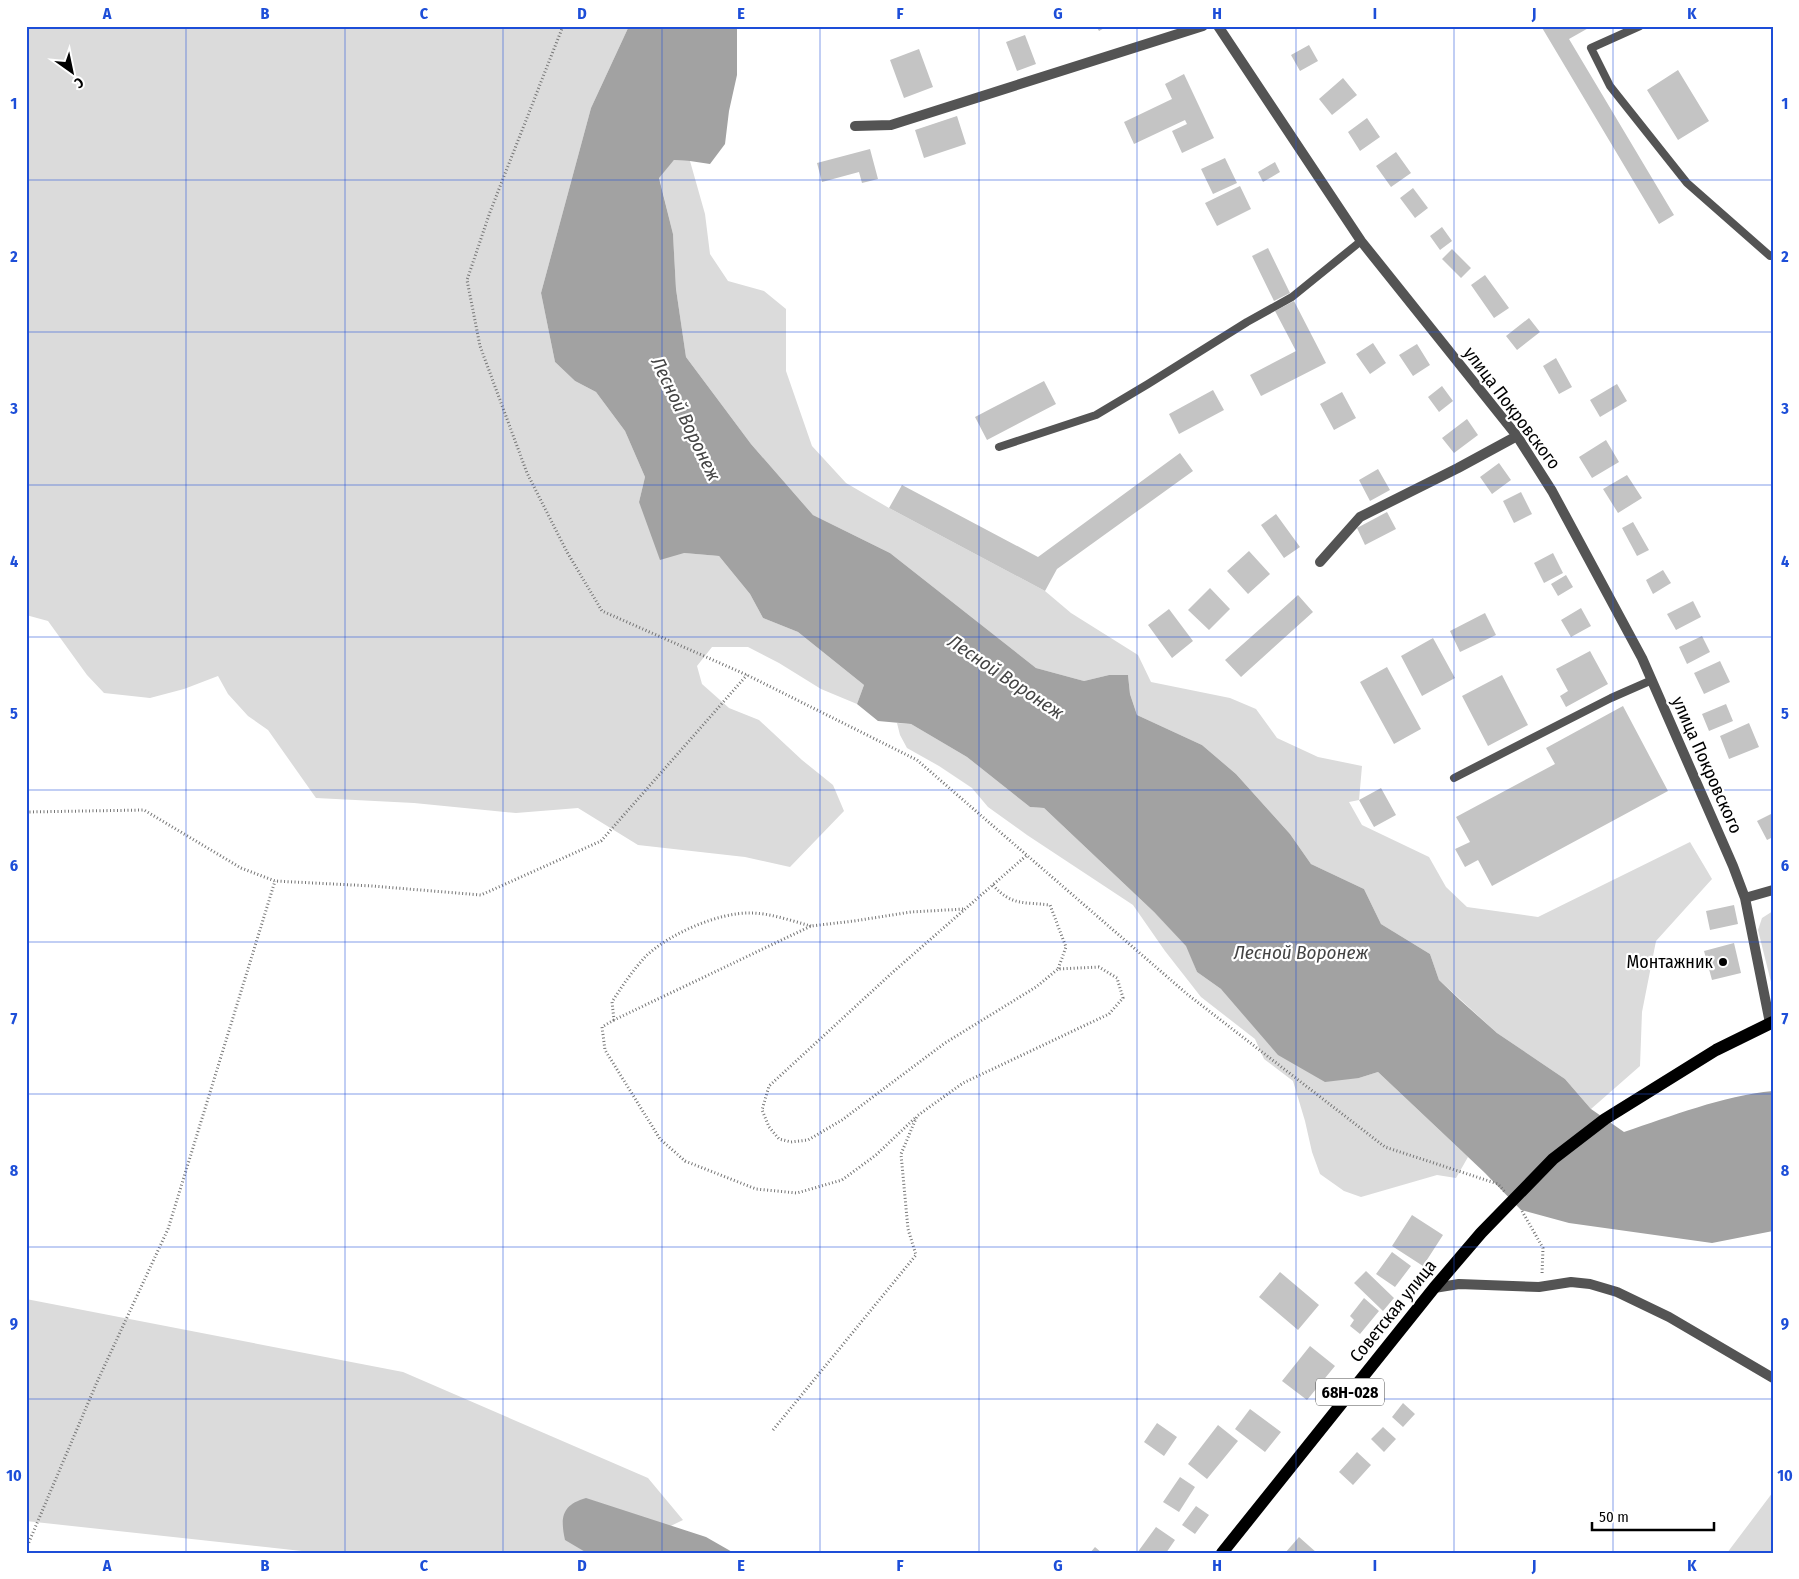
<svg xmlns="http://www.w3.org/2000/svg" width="1799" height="1579" font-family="'Fira Sans Condensed',sans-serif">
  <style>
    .green { fill: #dbdbdb }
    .water { fill: #a2a2a2 }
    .building { fill: #c4c4c4 }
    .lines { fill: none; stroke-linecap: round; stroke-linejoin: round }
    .path { stroke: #767676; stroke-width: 3; stroke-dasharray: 1 2.5; stroke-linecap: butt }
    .service { stroke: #545454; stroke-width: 8 }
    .minor { stroke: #545454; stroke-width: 10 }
    .primary { stroke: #000; stroke-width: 12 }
    .grid { fill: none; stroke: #1d4ed8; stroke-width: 1; stroke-opacity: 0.55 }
    .poi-dot { fill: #000; stroke: #fff; stroke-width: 2 }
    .labels { text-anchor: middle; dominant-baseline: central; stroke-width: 4.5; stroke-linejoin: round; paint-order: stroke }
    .shield { fill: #fff; stroke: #4c4c4c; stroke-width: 1 }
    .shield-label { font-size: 16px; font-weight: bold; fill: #000 }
    .street-label { font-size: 18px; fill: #000; stroke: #fff }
    .poi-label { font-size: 18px; fill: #000; stroke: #fff; text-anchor: end }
    .water-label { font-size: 19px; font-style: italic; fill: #434343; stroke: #fff }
    .neatline { fill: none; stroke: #1d4ed8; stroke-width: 2 }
    .grid-label { font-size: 16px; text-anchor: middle; font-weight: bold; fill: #1d4ed8 }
  </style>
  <rect width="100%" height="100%" fill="#fff"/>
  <path class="green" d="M26,26H629L591,108L541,293L555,362L575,381L596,392L625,431L645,477L639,502L684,553L719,556L750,594L763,618L798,632L864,685L857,704L821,689L779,663L748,647H712L697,666L702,684L729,708L759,720L802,760L833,785L844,811L790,867L745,857L638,845L578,808L516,813L414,803L316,798L268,730L248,716L228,694L218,676L184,689L150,698L104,693L87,675L48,621L26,615Z
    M674,160L690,161L705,214L710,254L728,281L764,291L786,309V371L812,446L846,483L889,508L1045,591L1071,613L1138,655L1151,682L1230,698L1256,709L1277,738L1318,757L1362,766L1359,800L1349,802L1362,825L1429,857L1446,887L1467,907L1538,917L1690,842L1712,879L1656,941L1642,1012L1640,1066L1591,1109L1565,1079L1497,1033L1439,980L1430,954L1381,924L1364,889L1311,864L1290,834L1236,774L1202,745L1137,715L1130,694L1128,675H1109L1084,681L1036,668L890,553L813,515L751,444L686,357L676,289L673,234L659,177Z
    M897,723L911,724L967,757L1030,807L1044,808L1154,912L1187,946L1197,972L1221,989L1359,1078L1378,1072L1468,1157L1456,1178L1437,1175L1361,1197L1344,1191L1320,1174L1312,1152L1305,1121L1293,1081L1264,1059L1255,1039L1201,997L1165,951L1133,905L1027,835L988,807L972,788L939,766L907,748L900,735Z
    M1773,911V990L1758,930L1762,918Z
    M26,1299L403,1372L648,1478L683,1520L615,1553H320L26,1521Z
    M1773,1492V1553H1727Z"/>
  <path class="water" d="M629,26H737V75L729,111L725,144L710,164L690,161L674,160L659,178L673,234L676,289L686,357L751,444L813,515L890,553L1036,668L1084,681L1109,675H1128L1130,694L1137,715L1202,745L1236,774L1290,834L1311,864L1364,889L1381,924L1430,954L1439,980L1460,1000L1497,1033L1565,1079L1591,1109L1624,1132C1672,1116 1722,1096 1773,1091V1231L1712,1243L1569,1223L1521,1210L1485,1173L1378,1072L1359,1078L1325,1082L1278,1055L1221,989L1197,972L1186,946L1154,912L1044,808L1030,807L967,757L911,724L878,721L857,704L864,685L798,632L763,618L750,594L719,556L684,553L660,560L639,502L645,477L625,431L596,392L575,381L555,362L541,293L591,108Z
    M586,1498L706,1537L734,1553H587L565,1540C560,1517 562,1505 586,1498Z"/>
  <path class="building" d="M1096,26H1108L1099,31Z
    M1541,26H1592L1569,39L1674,215L1659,224Z
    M1025,35L1036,64L1017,71L1006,42Z
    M1309,45L1318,61L1300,71L1291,55Z
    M919,49L933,87L904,98L890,60Z
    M1678,70L1709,121L1678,140L1647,90Z
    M1184,74L1214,138L1182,153L1172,131L1187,124L1185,120L1134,144L1124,122L1172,99L1165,84Z
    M1343,78L1357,95L1332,115L1319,99Z
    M957,116L966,144L924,158L915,130Z
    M1367,118L1380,137L1360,151L1348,132Z
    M870,149L878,179L862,183L859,172L822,182L817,163Z
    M1396,152L1411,173L1391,187L1376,166Z
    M1225,158L1237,183L1213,194L1201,169Z
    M1275,162L1280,172L1263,182L1258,172Z
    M1240,186L1251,209L1217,226L1205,203Z
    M1413,188L1428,208L1415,218L1400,198Z
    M1442,227L1452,241L1440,250L1430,236Z
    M1268,248L1290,293L1274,301L1252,256Z
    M1452,249L1471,268L1461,278L1442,259Z
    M1485,275L1509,308L1494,318L1471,285Z
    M1294,301L1326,363L1261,396L1250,375L1296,351L1275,311Z
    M1529,318L1540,332L1517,350L1506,336Z
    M1373,343L1386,363L1370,374L1356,354Z
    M1417,344L1430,365L1413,376L1399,355Z
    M1556,358L1572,387L1559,394L1543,366Z
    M1044,381L1056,404L987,440L975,417Z
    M1617,384L1627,401L1600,417L1590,400Z
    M1442,386L1453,401L1439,412L1428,397Z
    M1213,390L1224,410L1179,434L1169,414Z
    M1342,392L1356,418L1334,430L1320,404Z
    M1467,419L1478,435L1454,453L1442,438Z
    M1606,440L1619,462L1592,478L1579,457Z
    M1180,453L1193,471L1057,569L1045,591L889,508L902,485L1038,557Z
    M1499,463L1511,480L1492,494L1480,477Z
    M1378,469L1390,490L1370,501L1359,480Z
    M1627,475L1642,498L1618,513L1603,489Z
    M1521,492L1532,514L1514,523L1503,501Z
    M1387,512L1396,529L1365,545L1357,528Z
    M1276,514L1300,547L1284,558L1261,525Z
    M1633,522L1649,550L1637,556L1622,528Z
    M1249,551L1270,574L1248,594L1227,571Z
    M1553,553L1563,573L1544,583L1534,563Z
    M1663,570L1671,583L1653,594L1646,580Z
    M1566,575L1573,587L1558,596L1551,584Z
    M1210,588L1230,609L1209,630L1188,610Z
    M1298,595L1313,612L1241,677L1225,660Z
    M1693,601L1701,617L1676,630L1667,614Z
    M1581,608L1591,626L1571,637L1561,620Z
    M1169,609L1193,641L1172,658L1148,625Z
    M1485,613L1496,635L1460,652L1450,631Z
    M1702,636L1710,652L1687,664L1679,647Z
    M1433,638L1455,678L1422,696L1401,656Z
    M1590,651L1608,684L1566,707L1560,696L1568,691L1556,669Z
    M1720,661L1730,682L1704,694L1694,673Z
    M1387,667L1421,729L1394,744L1360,682Z
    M1502,675L1528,725L1488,746L1462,696Z
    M1726,704L1733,721L1709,731L1702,714Z
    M1623,706L1668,791L1492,886L1478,860L1465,867L1455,849L1470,842L1456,817L1555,764L1546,748Z
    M1749,723L1759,747L1729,759L1720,736Z
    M1381,788L1396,815L1374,827L1359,800Z
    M1773,813V837L1767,840L1757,821Z
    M1734,905L1738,924L1710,930L1706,911Z
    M1734,943L1741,973L1712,980L1704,951Z
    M1412,1215L1443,1235L1423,1266L1392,1246Z
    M1392,1252L1411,1266L1395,1287L1376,1274Z
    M1366,1271L1394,1298L1383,1311L1354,1283Z
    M1280,1272L1319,1305L1298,1330L1259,1297Z
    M1364,1298L1379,1311L1360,1334L1350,1326L1354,1320L1350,1316Z
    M1310,1346L1335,1366L1307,1400L1282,1381Z
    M1403,1403L1415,1414L1403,1427L1392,1417Z
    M1250,1409L1281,1432L1265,1452L1235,1429Z
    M1157,1423L1177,1437L1164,1456L1144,1442Z
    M1218,1425L1238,1441L1207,1479L1188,1464Z
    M1383,1427L1396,1439L1384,1452L1371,1439Z
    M1357,1452L1371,1465L1353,1485L1339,1472Z
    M1180,1477L1195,1487L1179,1512L1163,1502Z
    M1196,1506L1209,1515L1195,1534L1182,1525Z
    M1156,1527L1175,1540L1166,1553H1137Z
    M1299,1537L1317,1553H1285Z
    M1095,1547L1102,1553H1090Z"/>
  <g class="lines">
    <path class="path" d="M563,26L490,212L467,280L480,346L527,473L567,552L602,611L747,675L917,760L1187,994L1385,1147L1498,1184L1505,1192
      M26,812L144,810L241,868L275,881L372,886L481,895L601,841L747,675
      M993,885C1011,906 1025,902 1050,905L1066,947L1058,969
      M811,926C792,921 770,913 751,913C719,912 669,934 646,956C633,970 622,986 612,1002L614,1020L811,926L854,921L911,912L964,909
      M614,1020L602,1027L605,1050L660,1139L685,1161L756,1189L797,1193L842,1180L876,1155L915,1118
      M1522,1211L1543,1248L1542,1274
      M773,1430L916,1255L908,1229L901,1154L917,1116L963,1083L1109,1014L1123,998L1117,978L1099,967L1058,969L1036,987L945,1043L842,1120L808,1140L791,1142L779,1139L769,1127L762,1110L769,1086L893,972L1027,855
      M26,1549L97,1382L168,1229L275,881"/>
    <path class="service" d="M1640,26L1591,48L1610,86L1687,183L1770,256L1773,255
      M999,447L1096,415L1148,384L1247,322L1292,297L1361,241
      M1454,778L1611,698L1652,680"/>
    <path class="minor" d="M1218,26L1361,241L1517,436L1552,491L1642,658L1733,866L1745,898L1770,1023
      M855,126L891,125L1203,26
      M1320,562L1360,517L1458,468L1517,436
      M1745,898L1773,890
      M1434,1288L1459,1284L1539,1287L1571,1282L1590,1284L1617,1292L1669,1317L1773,1378"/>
    <path class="primary" d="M1222,1553L1434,1288L1481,1233L1553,1159L1605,1119L1716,1050L1773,1022"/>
  </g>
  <path class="grid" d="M186,26V1553M345,26V1553M503,26V1553M662,26V1553M820,26V1553M979,26V1553M1137,26V1553M1296,26V1553M1454,26V1553M1613,26V1553M26,180H1773M26,332H1773M26,485H1773M26,637H1773M26,790H1773M26,942H1773M26,1094H1773M26,1247H1773M26,1399H1773"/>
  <circle class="poi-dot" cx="1723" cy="962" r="5"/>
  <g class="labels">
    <rect class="shield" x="1316" y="1378.5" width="68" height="27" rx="4"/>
    <g class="shield-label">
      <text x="1350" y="1392">68Н-028</text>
    </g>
    <g class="street-label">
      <text transform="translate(1512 408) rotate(53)">улица Покровского</text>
      <text transform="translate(1707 765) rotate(66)">улица Покровского</text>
      <text transform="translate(1393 1311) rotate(-51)">Советская улица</text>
    </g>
    <g class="poi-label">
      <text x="1713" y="962">Монтажник</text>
    </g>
    <g class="water-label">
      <text transform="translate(686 419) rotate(64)">Лесной Воронеж</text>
      <text transform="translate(1006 677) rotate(34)">Лесной Воронеж</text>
      <text x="1301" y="952">Лесной Воронеж</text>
    </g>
  </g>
  <rect width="1799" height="1579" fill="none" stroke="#ffffff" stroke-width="55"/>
  <g transform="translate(72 72) rotate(147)" stroke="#ffffff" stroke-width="4" paint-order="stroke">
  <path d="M0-4L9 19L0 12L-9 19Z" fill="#000000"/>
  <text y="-8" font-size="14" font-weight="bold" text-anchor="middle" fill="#000000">С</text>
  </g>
  <path d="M1592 1522v8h122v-8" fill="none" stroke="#000000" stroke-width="2.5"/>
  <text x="1599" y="1522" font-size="15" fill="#000000" stroke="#ffffff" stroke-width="4" paint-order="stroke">50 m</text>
  <rect x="28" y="28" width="1744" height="1524" class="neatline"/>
  <g class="grid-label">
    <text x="107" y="19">A</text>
    <text x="265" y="19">B</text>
    <text x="424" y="19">C</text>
    <text x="582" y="19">D</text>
    <text x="741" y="19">E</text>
    <text x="900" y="19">F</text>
    <text x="1058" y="19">G</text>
    <text x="1217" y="19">H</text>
    <text x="1375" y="19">I</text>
    <text x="1534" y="19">J</text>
    <text x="1692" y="19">K</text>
    <text x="14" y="109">1</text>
    <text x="1785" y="109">1</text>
    <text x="14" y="262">2</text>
    <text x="1785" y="262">2</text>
    <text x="14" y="414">3</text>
    <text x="1785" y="414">3</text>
    <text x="14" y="567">4</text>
    <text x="1785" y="567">4</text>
    <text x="14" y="719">5</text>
    <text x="1785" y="719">5</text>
    <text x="14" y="871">6</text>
    <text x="1785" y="871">6</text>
    <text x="14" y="1024">7</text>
    <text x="1785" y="1024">7</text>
    <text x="14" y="1176">8</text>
    <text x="1785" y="1176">8</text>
    <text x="14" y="1329">9</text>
    <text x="1785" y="1329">9</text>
    <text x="14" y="1481">10</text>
    <text x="1785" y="1481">10</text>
    <text x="107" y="1571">A</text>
    <text x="265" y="1571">B</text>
    <text x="424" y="1571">C</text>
    <text x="582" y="1571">D</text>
    <text x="741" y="1571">E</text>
    <text x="900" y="1571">F</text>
    <text x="1058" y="1571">G</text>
    <text x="1217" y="1571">H</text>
    <text x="1375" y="1571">I</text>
    <text x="1534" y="1571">J</text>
    <text x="1692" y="1571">K</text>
  </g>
</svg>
